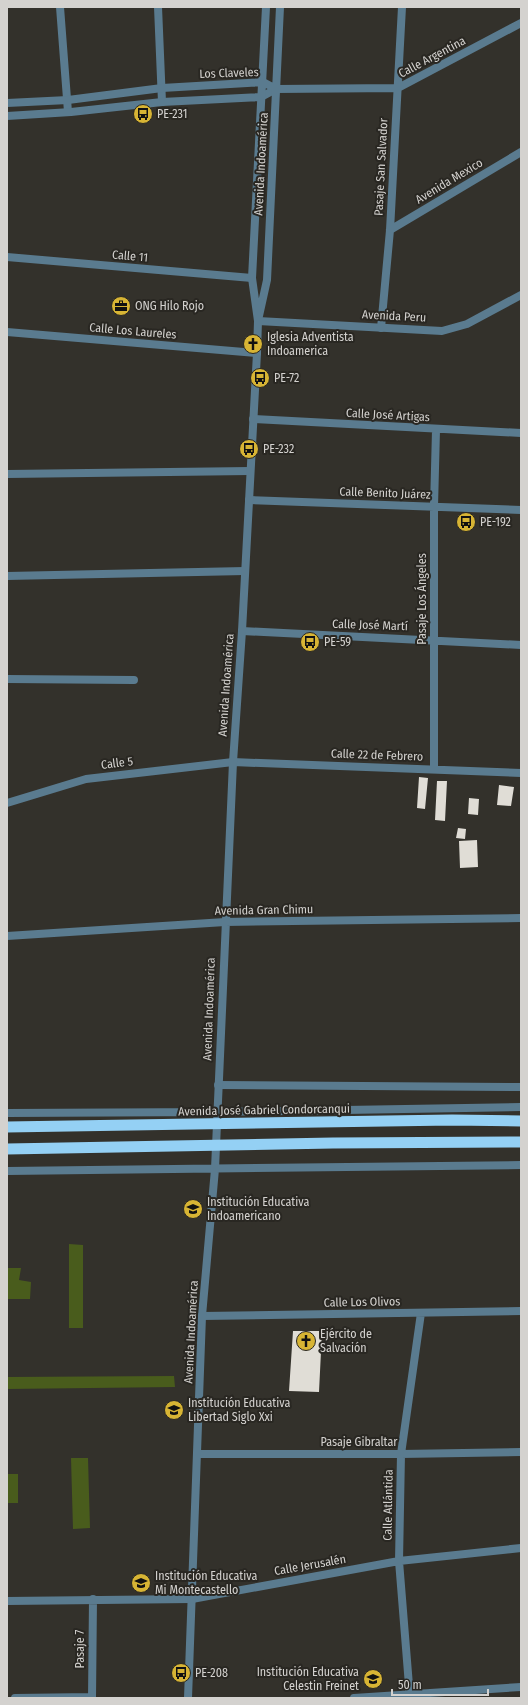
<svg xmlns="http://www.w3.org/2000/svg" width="528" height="1705" font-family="'Fira Sans Condensed',sans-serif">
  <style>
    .green { fill: #495c1c }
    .building { fill: #e0ddd6 }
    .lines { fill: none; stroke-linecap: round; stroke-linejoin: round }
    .minor { stroke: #5a7b8f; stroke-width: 8 }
    .tertiary { stroke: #5a7b8f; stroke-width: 8 }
    .trunk { stroke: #94d0f4; stroke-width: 11 }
    .labels { text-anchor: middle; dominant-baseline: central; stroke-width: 4; stroke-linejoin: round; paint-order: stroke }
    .street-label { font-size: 12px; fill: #d4d2cf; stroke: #292722 }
    .poi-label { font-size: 12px; fill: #d4d2cf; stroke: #292722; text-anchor: start }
  </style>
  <rect width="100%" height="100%" fill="#33312b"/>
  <path class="green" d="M69,1244L83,1245V1328H69Z
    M7,1268H21L19,1280L31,1282L30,1299H7Z
    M174,1376L175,1387L7,1389V1377Z
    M71,1458H88L90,1528L73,1529Z
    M7,1474H18V1503H7Z"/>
  <path class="building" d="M419,777L428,778L425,809L417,808Z
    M437,781H447L445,821L435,820Z
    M499,785L514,787L511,806L497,805Z
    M469,798L479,799L478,815L468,814Z
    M458,828L466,829L465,839L456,838Z
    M477,840L478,867L460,868L459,841Z
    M293,1331H322L319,1392L289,1391Z"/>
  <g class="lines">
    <path class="minor" d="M60,7L68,112
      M158,7L162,102
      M261,97L276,89L398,88L521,23
      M390,230L521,152
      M7,257L252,278
      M381,328L390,230L402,7
      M7,332L257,353
      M253,419L521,433
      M7,474L250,471
      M249,500L521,510
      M7,576L245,571
      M242,631L521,645
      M7,679L134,680
      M434,769V507L436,430
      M7,803L86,779L233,762L521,773
      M7,936L225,922
      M218,1085L521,1087
      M202,1316L521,1311
      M197,1454H401L521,1452
      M7,1601L192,1599L399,1561L521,1548
      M15,1698L92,1697
      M92,1698L93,1599
      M354,1698L521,1687
      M410,1698L399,1561L401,1454L421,1313"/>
    <path class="tertiary" d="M7,103L68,100L162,88L263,82L276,89
      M7,116L71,112L162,102L261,97
      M259,316L267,280L280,7
      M258,321L442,331L467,324L521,295
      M225,922L521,918
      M7,1113L217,1112L521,1107
      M7,1171L521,1165
      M188,1698L202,1316L215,1169L233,762L242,631L257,353L258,321L252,278L266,7"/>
    <path class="trunk" d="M7,1127L452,1120L521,1121
      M7,1149L333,1143L521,1142"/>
  </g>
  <defs>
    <symbol id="bus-disc" viewBox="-11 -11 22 22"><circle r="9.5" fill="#d7b434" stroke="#292722"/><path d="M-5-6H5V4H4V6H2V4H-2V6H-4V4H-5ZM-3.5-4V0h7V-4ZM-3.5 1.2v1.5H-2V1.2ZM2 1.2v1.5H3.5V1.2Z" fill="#111"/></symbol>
    <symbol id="office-disc" viewBox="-11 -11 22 22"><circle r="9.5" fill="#d7b434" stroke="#292722"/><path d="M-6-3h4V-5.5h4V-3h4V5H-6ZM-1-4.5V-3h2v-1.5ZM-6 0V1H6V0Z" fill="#111"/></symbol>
    <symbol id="church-disc" viewBox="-11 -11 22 22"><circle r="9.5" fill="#d7b434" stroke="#292722"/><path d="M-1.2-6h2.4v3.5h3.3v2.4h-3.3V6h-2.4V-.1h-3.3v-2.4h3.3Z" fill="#111"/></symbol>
    <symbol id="school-disc" viewBox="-11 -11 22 22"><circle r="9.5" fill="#d7b434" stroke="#292722"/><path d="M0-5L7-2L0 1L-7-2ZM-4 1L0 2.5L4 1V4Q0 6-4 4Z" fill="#111"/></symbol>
  </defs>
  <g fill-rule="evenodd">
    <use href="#bus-disc" x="132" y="103" width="22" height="22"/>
    <use href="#office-disc" x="110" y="295" width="22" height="22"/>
    <use href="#church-disc" x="242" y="333" width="22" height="22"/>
    <use href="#bus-disc" x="249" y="367" width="22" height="22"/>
    <use href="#bus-disc" x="238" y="438" width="22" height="22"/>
    <use href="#bus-disc" x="455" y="511" width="22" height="22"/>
    <use href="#bus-disc" x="299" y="631" width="22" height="22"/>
    <use href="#school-disc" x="182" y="1198" width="22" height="22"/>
    <use href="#church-disc" x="295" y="1330" width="22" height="22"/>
    <use href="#school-disc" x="163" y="1399" width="22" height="22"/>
    <use href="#school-disc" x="130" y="1572" width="22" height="22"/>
    <use href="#bus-disc" x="170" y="1662" width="22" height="22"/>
    <use href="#school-disc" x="362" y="1668" width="22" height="22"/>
  </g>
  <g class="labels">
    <g class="street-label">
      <text transform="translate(432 57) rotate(-28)">Calle Argentina</text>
      <text transform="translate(229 73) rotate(-2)">Los Claveles</text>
      <text transform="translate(261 164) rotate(-87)">Avenida Indoamérica</text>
      <text transform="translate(381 167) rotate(-87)">Pasaje San Salvador</text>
      <text transform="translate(449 181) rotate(-31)">Avenida Mexico</text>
      <text transform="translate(130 256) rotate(5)">Calle 11</text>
      <text transform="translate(394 316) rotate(3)">Avenida Peru</text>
      <text transform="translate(133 331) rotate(5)">Calle Los Laureles</text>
      <text transform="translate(388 415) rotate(3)">Calle José Artigas</text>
      <text transform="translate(385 493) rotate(2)">Calle Benito Juárez</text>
      <text transform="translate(422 599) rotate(-90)">Pasaje Los Ángeles</text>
      <text transform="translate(370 625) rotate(2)">Calle José Martí</text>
      <text transform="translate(226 685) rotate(-86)">Avenida Indoamérica</text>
      <text transform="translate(377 755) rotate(2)">Calle 22 de Febrero</text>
      <text transform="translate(117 763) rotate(-7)">Calle 5</text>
      <text transform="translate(264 910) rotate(-1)">Avenida Gran Chimu</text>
      <text transform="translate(209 1009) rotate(-88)">Avenida Indoamérica</text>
      <text transform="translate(264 1110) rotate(-1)">Avenida José Gabriel Condorcanqui</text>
      <text transform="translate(362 1302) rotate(-1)">Calle Los Olivos</text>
      <text transform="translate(191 1332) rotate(-87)">Avenida Indoamérica</text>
      <text x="359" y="1442">Pasaje Gibraltar</text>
      <text transform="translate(388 1505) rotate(-89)">Calle Atlántida</text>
      <text transform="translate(310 1565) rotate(-10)">Calle Jerusalén</text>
      <text transform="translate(80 1649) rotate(-90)">Pasaje 7</text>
    </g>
    <g class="poi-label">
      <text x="157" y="114">PE-231</text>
      <text x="135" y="306">ONG Hilo Rojo</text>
      <text x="267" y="337">Iglesia Adventista<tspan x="267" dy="14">Indoamerica</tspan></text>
      <text x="274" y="378">PE-72</text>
      <text x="263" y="449">PE-232</text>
      <text x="480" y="522">PE-192</text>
      <text x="324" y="642">PE-59</text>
      <text x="207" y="1202">Institución Educativa<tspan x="207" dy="14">Indoamericano</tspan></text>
      <text x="320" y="1334">Ejército de<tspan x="320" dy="14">Salvación</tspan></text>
      <text x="188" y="1403">Institución Educativa<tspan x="188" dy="14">Libertad Siglo Xxi</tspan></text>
      <text x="155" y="1576">Institución Educativa<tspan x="155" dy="14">Mi Montecastello</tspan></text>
      <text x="359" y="1672" text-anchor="end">Institución Educativa<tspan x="359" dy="14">Celestin Freinet</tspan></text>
      <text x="195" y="1673">PE-208</text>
    </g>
  </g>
  <rect width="528" height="1705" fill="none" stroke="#d4d2cf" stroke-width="16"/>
  <path d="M392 1689v6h96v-6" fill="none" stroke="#d4d2cf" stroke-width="2"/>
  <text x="398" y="1689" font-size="12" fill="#d4d2cf" stroke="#292722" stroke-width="3" paint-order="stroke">50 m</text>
</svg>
